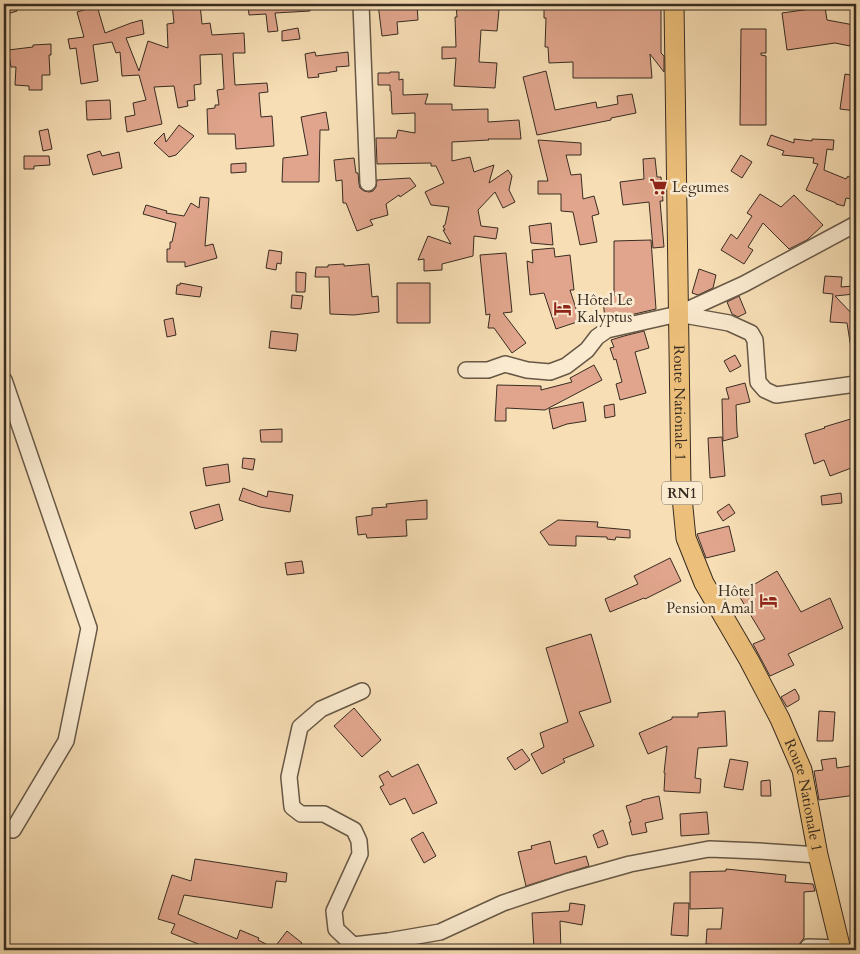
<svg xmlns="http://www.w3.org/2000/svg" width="860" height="954" font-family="Cardo,serif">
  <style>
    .building { fill: #e0a58c; stroke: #372c21 }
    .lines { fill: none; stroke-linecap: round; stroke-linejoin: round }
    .minor-casing { stroke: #675846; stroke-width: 18 }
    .major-casing { stroke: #372c21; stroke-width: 21 }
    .minor { stroke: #faeacf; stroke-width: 15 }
    .major { stroke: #ecbf7a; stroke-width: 19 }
    .labels { text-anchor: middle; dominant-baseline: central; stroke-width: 5; stroke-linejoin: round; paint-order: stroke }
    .shield { fill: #faeacf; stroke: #726555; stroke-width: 1 }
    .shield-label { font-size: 14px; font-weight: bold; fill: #372c21 }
    .poi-label { font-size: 15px; fill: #372c21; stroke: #faeacf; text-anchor: start }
    .street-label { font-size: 15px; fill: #372c21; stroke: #faeacf }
  </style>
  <rect width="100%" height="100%" fill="#f7deb5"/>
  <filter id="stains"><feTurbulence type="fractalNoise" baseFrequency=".004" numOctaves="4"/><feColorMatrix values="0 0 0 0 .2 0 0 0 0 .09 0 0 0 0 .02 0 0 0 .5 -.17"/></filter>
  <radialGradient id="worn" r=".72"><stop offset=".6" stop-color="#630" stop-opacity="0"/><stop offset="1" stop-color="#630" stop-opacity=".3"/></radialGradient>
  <path class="building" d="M4,4H15L17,11L4,15Z
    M172,4H200L202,24L210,23L212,35L244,33L245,53H233L235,85L267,83L268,92L259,93L261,117L272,116L274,146L236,149L235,134H208L207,109L215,108V105H219L217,90L224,89L222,54L200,55L201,84L194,85L195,100L187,101L188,106L178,108L174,86L154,87L162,124L127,132L125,117L135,115L133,103L146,100L139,75L122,76L120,52L116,53L112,42L93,45L98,81L81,84L76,48L70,49L68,39L84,37L77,12L97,6L105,33L131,23L142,20L144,34L126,38L139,71L148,41L168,48L167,24L174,23Z
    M248,4H310V11L275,13L278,31L268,32L266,14L249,15Z
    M378,4H417L418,20L397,22L398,34L382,36Z
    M456,4H494L493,9L499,10L497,31L481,30L479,62L497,63L495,88L454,86L456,58L442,59V47H456L455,17H457Z
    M570,4H661V53L664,56V72L650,54L652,78H573V62L549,63L548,47H545L546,18H544V5H570Z
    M825,7L827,20L854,25L850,46L835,43L787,50L782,13Z
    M298,28L300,39L282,41V31Z
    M741,29H766V53H761V55L766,56V125H740Z
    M51,44V55H49L50,75H42V90H29V86L15,85L16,67H11L8,50L33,47V45Z
    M315,52L316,56L348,52L349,66L336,67L337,71L318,74L319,77L308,78L305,54Z
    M546,71L555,110L596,102L597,108L618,104L617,96L632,94L636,113L611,118V120L537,135L523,77Z
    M390,72H399V80L403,79V95L428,94L425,104H452V110L488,109V122L519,120L521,139H488L489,140L452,142V161L470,157L474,172L494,165L489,183L508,170L512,176L509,190L515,202L503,208L495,192L478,210L481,226L498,228L496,239L474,236L473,256L442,264V270L424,271V259L418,260L428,236L451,244L443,230H445L443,226L445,225L449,207L431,205L425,192L444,183L436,166H431V163L377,164L376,138H396L398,130L415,133V113L392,114L391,91H390V85H378V73H390Z
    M845,74L856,76V111L840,109Z
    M110,100L111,119L87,120L86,101Z
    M326,112L329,130H320L319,182H282L283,158L308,155L301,117Z
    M179,125L194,136L176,155L169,157L154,143L164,133L166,142Z
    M48,129L52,149L43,151L39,131Z
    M771,135L794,143V139L812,141V139L834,140L833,150L827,149L824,170L846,179L848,176L856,182V200L846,198L844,206L836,204V203L806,190L818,164L813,163L814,158L782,155L784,151L767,145Z
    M538,140L581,143V155H566L571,175L581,174L583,199L594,196L599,214L592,216L597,242L580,245L573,212L561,211V194H538V181H548Z
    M100,151L102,156L119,152L122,168L93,175L87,155Z
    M741,155L752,162L742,178L731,171Z
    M24,156H49L50,165L34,166V169H24Z
    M354,158L356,173H358L359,184L360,188L364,191L369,192L373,191L376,187L377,180L410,178L416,186L400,197L399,195L386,204L388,215L370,220L373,225L357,231L346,203H343L342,180L336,181L334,160Z
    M655,158L657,177H661L663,201H660L664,247L653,248L649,202L623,205L620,182L644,179L643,159Z
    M246,163V172L231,173V164Z
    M760,194L781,207L794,195L823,225L807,240L789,249L763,223L748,247L753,250L744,264L721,250L731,234L737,239L752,216L747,213Z
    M200,197L209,198L205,246L213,244L217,258L185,267V262H167V249H170V242H172L176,223L143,214L146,205L167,211L166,213L184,216L191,203L199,208Z
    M551,223L553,245L531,243L529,226Z
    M651,240L656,309L605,321L603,297L614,296V241Z
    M554,248L555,257L570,255L574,290H570L580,321L556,329L544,293L530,295L527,261L533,263L532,250Z
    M269,250L282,252L281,264L277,263L276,270L266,268Z
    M506,253L512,312L503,313L526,343L512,353L494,328H488L490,314L486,315L480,255Z
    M344,264V266L369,264L372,297L378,296L379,312L354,315L330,314L329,277H315L316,267H328V265Z
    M699,269L716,275L713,288L698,295L692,293Z
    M296,272L306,273L305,292H296Z
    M825,276L842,277L841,287L853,286L854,294L835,296L856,318V347L851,348L847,323L830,322L833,294L823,293Z
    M180,283L202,287L200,297L176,294L177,285H180Z
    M397,283H430V323H397Z
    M292,295L303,296L301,309L291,308Z
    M739,296L746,313L738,317L732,314L727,302Z
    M173,318L176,335L167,337L164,320Z
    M271,331L298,334L296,351L269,348Z
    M644,331L649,348L635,352L646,393L620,400L616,384L622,382L616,359L614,360L610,348L614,347L611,340L624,336Z
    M735,355L741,366L730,372L724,361Z
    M594,365L602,380L545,410L506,408V421H495L497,385L541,386V390L572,382L570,378Z
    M745,383L750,402L736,405L737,431L738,437L723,441L722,399H729L726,388Z
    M583,402L586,421L567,424L553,429L549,409Z
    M614,404L615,416L605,418L604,406Z
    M854,418L856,427V460L852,462L854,467L830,476L824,460L814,464L805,434L825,428L824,427Z
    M282,429V442H261L260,430Z
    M722,437L725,476L710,478L708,438Z
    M243,458L255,459L253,470L242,468Z
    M228,464L230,482L206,486L203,468Z
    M243,488L267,497L268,491L293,495L290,512L260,507L239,500Z
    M841,493L842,503L822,505L821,496Z
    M427,500V519L406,520L407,536L367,538L366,534L358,535L356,517L372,515V508L387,507L386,504Z
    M219,504L223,520L195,529L190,512Z
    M729,504L735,513L723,521L717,512Z
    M558,520L598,522L597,527L630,530V538L616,537L615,540L607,539V537L576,536V546L549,545L540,532Z
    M729,526L735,551L706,558L697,534Z
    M670,558L681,581L645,599L644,598L610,612L605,599L638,584L634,576Z
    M302,561L304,573L287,575L285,563Z
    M777,571L801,612L830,598L843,628L788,654L794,665L770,676L753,644L765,639L738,594Z
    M591,634L611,702L579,712L594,746L563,759L565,762L542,774L531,754L544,747L540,733L568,722L546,648Z
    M795,689L799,696V700L787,707L781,697Z
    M354,708L381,740L362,757L334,726Z
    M725,711L727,746L698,748L695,778L701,779L700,793L664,791L665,773H664L667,746L648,754L639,733L672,719V717H698V713Z
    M819,711L835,712L833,741H817Z
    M522,749L530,760L515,770L507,758Z
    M836,758L837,768L856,765V795L819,800L814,771L823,770L821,760Z
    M730,759L748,762L743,790L724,787Z
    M418,764L437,803L413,814L405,798L390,805L380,787L384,785L379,776L388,771L392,777Z
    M770,780L771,796H761V781Z
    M659,796L663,819L645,823L647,832L632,835L629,822H631L626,806L642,801V800Z
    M707,812L709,834L681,836L680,814Z
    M603,830L608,844L598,848L593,835Z
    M423,832L436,856L424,863L411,839Z
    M550,841L555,864L586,856L589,866L526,886L518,852L532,849L531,846Z
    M195,859L287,873L286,882L276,881L272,908L184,895L178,914L237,939L240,930L259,938L258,940L274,948L287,931L302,943L297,950H207L208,948L171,933L175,924L158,919L172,875L191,881Z
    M726,869L786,875L785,882L813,884L815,891L804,892V938L800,943L799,950H719L720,945L706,944L707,929H721L723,908L690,909V872L726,871Z
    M570,903L585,905L582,925L560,921L561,950H534L532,913L569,911Z
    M674,903H689L688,936L671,935Z"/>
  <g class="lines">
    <defs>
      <path id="minor" d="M361,4L368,183
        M678,314L729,323L751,333L755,340L758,382L765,390L776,395L856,384
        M466,370H488L505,364L527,370L550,372L566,366L587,350L597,337L607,330L678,314L744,284L856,224
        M4,380L89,628L66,741L13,830
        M362,691L321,709L300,727L289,777L292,807L301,814H324L354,830L359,841L360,854L334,911L336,929L353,945L388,941L440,932L503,903L566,882L630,864L709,849L759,851L818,855
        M808,947L841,948"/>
      <g id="major">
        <path id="s1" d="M674,4L681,487L686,538L704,583L749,660L780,719L802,770L818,855L841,950"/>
      </g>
    </defs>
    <use href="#minor" class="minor-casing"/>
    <use href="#major" class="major-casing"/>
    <use href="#minor" class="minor"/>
    <use href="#major" class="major"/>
  </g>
  <defs>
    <symbol id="supermarket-bare" viewBox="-9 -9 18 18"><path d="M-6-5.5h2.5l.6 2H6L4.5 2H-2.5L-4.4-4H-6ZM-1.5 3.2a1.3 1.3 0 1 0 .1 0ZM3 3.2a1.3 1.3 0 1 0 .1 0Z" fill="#8f2418" stroke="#faeacf" stroke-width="2.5" paint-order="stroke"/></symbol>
    <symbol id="hotel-bare" viewBox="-9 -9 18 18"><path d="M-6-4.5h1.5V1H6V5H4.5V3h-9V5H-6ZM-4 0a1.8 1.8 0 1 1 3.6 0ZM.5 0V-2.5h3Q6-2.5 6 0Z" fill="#8f2418" stroke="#faeacf" stroke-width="2.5" paint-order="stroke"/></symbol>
  </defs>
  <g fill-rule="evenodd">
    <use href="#supermarket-bare" x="646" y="174" width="25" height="25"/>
    <use href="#hotel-bare" x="550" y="296" width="25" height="25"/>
    <use href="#hotel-bare" x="756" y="588" width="25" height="25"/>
  </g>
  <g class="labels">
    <rect class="shield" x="662" y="481.5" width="40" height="23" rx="4"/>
    <g class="shield-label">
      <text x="682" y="493">RN1</text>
    </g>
    <g class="poi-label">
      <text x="672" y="187">Legumes</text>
      <text x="577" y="300">Hôtel Le<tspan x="577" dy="17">Kalyptus</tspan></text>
      <text x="754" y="591" text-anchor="end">Hôtel<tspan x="754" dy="17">Pension Amal</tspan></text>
    </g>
    <g class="street-label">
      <text stroke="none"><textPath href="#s1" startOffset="399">Route Nationale 1</textPath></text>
      <text stroke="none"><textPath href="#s1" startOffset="819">Route Nationale 1</textPath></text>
    </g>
  </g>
  <rect width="860" height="954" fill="none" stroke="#f7deb5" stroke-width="20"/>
  <rect x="5" y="5" width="850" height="944" fill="none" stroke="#372c21" stroke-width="2.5"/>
  <rect x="10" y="10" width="840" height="934" fill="none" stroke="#372c21"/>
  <rect width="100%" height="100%" filter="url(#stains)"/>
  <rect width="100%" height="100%" fill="url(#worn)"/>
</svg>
